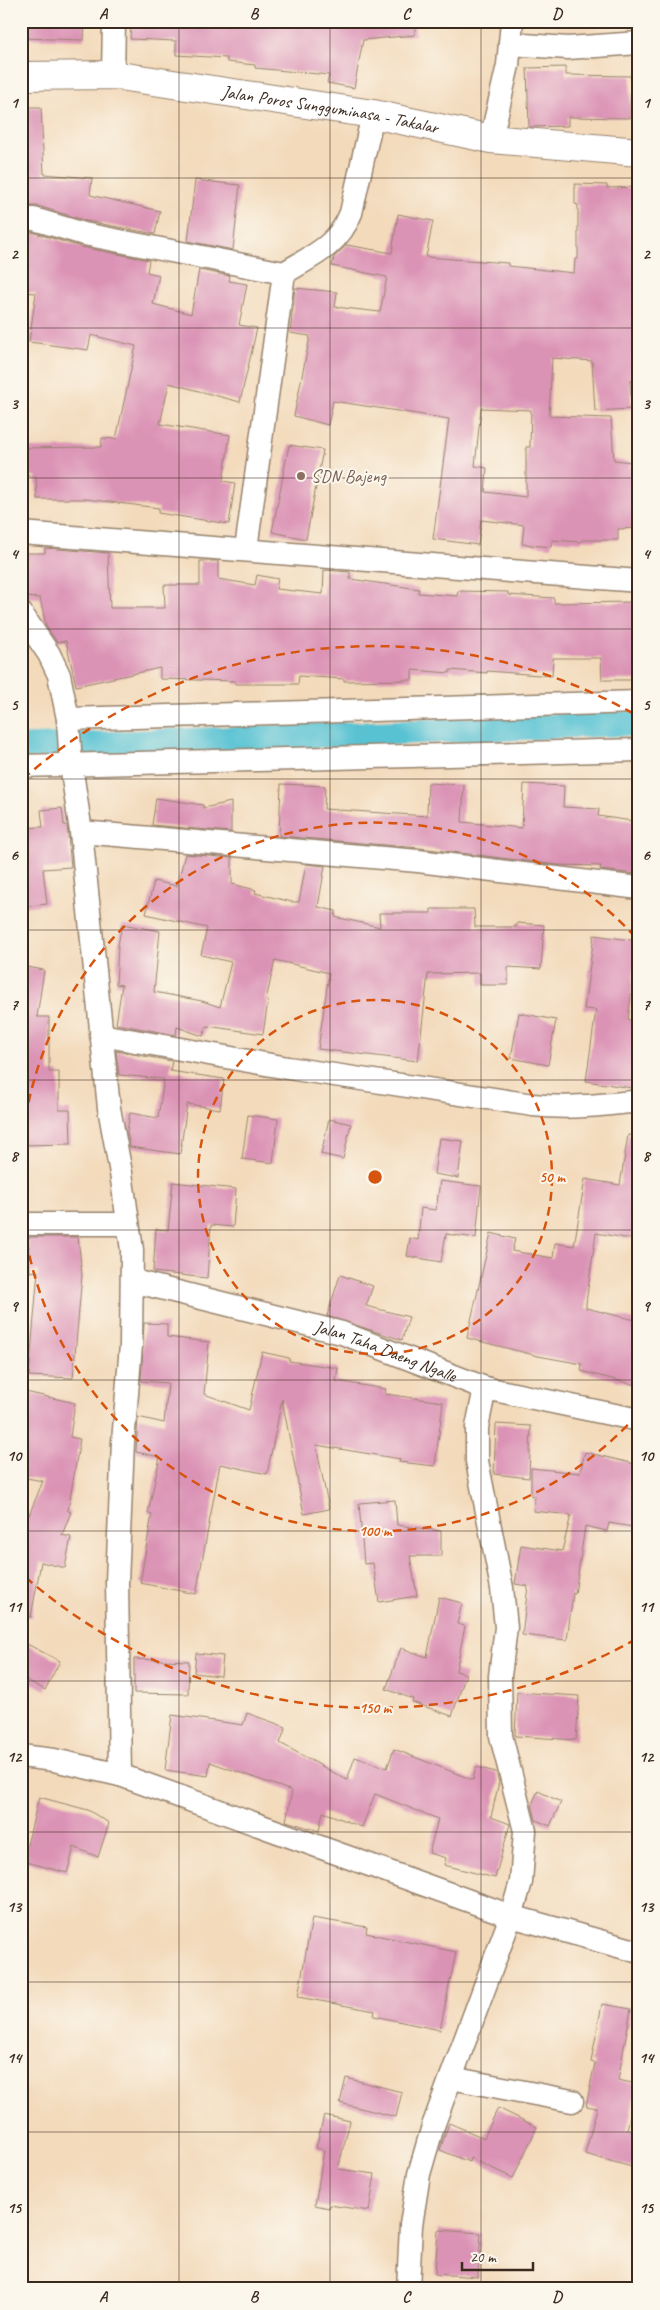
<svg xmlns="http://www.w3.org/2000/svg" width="660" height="2310" font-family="Caveat,sans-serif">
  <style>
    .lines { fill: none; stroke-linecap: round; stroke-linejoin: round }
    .canal { stroke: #58c2d3; stroke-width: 25 }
    .building { fill: #db93b5; fill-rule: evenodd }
    .minor-casing { stroke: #97826c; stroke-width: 25 }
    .trunk-casing { stroke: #97826c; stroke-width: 30 }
    .minor { stroke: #fff; stroke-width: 22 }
    .trunk { stroke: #fff; stroke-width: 28 }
    .grid { fill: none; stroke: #3b2a1e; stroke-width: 1; stroke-opacity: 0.55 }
    .ring { fill: none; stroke: #d7540e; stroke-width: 2.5; stroke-dasharray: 9 6 }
    .education-dot { fill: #8d6e63; stroke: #fbf7ec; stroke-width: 2 }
    .labels { text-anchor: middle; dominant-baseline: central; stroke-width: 4; stroke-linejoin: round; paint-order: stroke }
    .street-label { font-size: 18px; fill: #3b2a1e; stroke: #fbf7ec }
    .education-label { font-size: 18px; fill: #785e54; stroke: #fbf7ec; text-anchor: start }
    .centre { fill: #d7540e; stroke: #fbf7ec; stroke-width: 2.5 }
    .ring-label { font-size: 15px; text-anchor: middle; font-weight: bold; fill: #d7540e; stroke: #fbf7ec; stroke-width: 4; stroke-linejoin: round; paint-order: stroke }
    .neatline { fill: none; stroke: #3b2a1e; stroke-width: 2 }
    .grid-label { font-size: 16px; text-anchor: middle; font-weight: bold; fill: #3b2a1e }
  </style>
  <rect width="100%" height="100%" fill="#fbf7ec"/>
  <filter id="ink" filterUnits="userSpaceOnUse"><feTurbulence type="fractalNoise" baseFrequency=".02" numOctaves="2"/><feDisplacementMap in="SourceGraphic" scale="10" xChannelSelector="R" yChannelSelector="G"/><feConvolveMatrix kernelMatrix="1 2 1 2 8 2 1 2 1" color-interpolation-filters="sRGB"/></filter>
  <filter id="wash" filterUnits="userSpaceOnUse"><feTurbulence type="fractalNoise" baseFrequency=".0096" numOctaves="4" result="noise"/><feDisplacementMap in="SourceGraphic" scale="20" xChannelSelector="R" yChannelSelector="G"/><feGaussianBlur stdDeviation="1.12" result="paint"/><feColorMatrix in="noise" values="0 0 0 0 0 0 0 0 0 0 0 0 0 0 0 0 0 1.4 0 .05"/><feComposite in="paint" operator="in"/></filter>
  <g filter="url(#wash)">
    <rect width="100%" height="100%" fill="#f3dabb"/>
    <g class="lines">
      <path class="canal" d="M21,747L639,723"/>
    </g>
    <g id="blocks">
      <path class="building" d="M21,21H85L84,40L21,38Z
        M131,21H415V35L363,40L354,88L327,83L329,75L255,68V65L227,62V58L176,55V41L130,39Z
        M566,67V75L631,76L630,118L568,117V126L529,127L527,68Z
        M21,107H41L44,174L92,178L90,195L160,211L155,234L87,221L38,206H21Z
        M195,180L240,185L233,250L188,241Z
        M575,184L607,185V188L639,187V381H630L632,409L595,411L592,361L552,358L549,416L611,418L614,460L631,462L630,468L639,467V528L618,529V540H582L581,542L552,540L551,547L522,544L524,525L481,520L478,545L433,539L449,419L333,401L328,425L294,416L310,336L290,333L295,288L337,292L335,307L380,312L387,277L332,266L334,257L347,245L392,253L398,214L433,221L426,257L508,263V266L574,273L575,259H578V205L575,204ZM481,408L531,410L530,447H526V497L485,492L487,468L475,466Z
        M21,232H32L81,247L149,260L147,272L159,275L153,304L191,314L199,270L230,276L229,281L247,284L239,325L257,328L240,402L169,383L160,424L230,435L223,481L235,483L229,524L158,513L159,508L85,499H37L36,476H21V448L101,447L102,438L116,439L136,346L91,335L88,350L29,342L36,293L21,292Z
        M289,445L323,450L306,539L272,532Z
        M45,548L108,553L110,608H165L164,585H200V561H218V579L255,585L257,575L278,579L276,589L323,594L324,570L350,572V579L419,589L418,593L457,596L458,591L508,592V595L554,598V603L639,602V680H602L601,658H553L552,676L487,671V673L450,670V673L412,670V680L344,681V679L299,676L298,684H235V681L160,679V668L76,686L66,641L57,642L46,626L40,598L21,597V553H45Z
        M428,783L464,785L462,822L522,828L524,784L564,786L563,807L599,809L598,816L639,822V857L636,874L600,870L601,866L558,865L420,848L279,836L281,784L325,786L324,809L427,816Z
        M156,798L203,805V808L231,802V832L152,825Z
        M62,808L64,825H67L71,867L43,869L47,904L21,907V828L43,827L41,810Z
        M185,854L232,858V884L256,890L255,893L292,902H299L306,864L325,866L318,907L336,911L335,917L380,927L379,913H431V909H474L475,927H516L517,923L544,925L541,969L508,967V985H480V973L428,974L418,1061L318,1049L329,973L275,960L266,1000L268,1001L263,1034L207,1026L203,1036L177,1027L176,1035L116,1024L122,985L116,984L118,945L122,924L160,931L154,992L202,1001L220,1007L231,962L201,955L207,928L146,914L154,881L177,886Z
        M594,935L638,941L628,1020L639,1021V1040L632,1088L586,1081L596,1010L584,1009Z
        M21,966L44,970L37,1017H49V1072H59V1110H70L71,1144L21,1145Z
        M519,1013L556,1020L548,1065L511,1058Z
        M116,1051L172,1061L170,1071L224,1079L220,1109L187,1104L180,1154L130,1147L127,1132L130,1113L158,1118L164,1079L119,1075Z
        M248,1115L278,1119L273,1163L242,1159Z
        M329,1119L351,1124L343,1159L321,1154Z
        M628,1135L639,1136V1188L631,1239L596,1233L586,1303V1308L639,1321V1386L581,1371L582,1364L538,1356L467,1338L491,1233L515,1239L512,1251L553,1258L555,1243L574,1246L585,1179L620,1185Z
        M439,1138L463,1141L458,1178L434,1174Z
        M440,1181L481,1186L476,1238L446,1234L441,1262L407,1256L410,1238L418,1240L421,1208L436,1210Z
        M173,1182L236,1189L233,1227L211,1225L207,1278L153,1272L156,1229L168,1230Z
        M28,1237H78L82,1275L73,1378L29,1376L38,1271L30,1272Z
        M340,1275L373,1286L366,1306L409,1317L402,1340L327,1316Z
        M144,1323L167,1324V1337L209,1342L204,1394L249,1410L262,1352L289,1358V1361L338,1368L336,1381L386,1389L385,1394L443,1402L435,1466L399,1462L400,1459L316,1445L329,1509L304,1514L282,1399L267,1474L220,1464L196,1594L140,1583L152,1514L148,1513L160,1457L136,1452L138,1417L164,1423L168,1383L141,1381Z
        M21,1391L75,1403L70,1437L80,1439L68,1511L71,1512L62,1535L71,1537L65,1568L41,1562L31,1617L21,1616V1514L29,1515L43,1481L21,1477Z
        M496,1424L531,1426L529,1478L494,1474Z
        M585,1452L639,1465V1528L609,1523L607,1531L585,1526L575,1594L573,1593L567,1640L522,1635L528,1586L515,1584L521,1545L562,1551L571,1515L533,1511L535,1496H531V1468L580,1473Z
        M395,1500L397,1525L441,1531V1556H410L417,1596L379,1602L373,1563L364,1564L359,1503Z
        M439,1597L462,1603L457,1624L465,1626L456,1671L466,1674L452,1716L412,1702L413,1699L386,1689L401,1648L427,1657Z
        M21,1641L60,1661L45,1690L21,1677Z
        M196,1653L223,1656L221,1676L194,1673Z
        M134,1659L189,1661L188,1694L134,1693Z
        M517,1692L579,1696L576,1740L515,1736Z
        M247,1713L286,1727L280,1743L347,1780L355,1757L387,1768L394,1749L473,1780L476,1767L496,1772L499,1782L491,1817L510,1824L495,1878L444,1865L446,1858L429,1853L438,1819L375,1794L362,1827L323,1812L319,1831L286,1821L292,1791L210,1762L208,1776L165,1770L172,1715L243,1725Z
        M538,1791L561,1802L550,1826L536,1820L532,1804Z
        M39,1797L88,1810L109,1823L98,1857L74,1847L67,1873L23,1861Z
        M312,1918L367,1927L366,1933L456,1952L440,2030L374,2016L375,2011L298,1997Z
        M602,2004L631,2009L618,2080L637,2084L627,2130L639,2133V2169L585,2154L597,2108L586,2106L595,2063L591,2062Z
        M346,2078L402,2092L396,2117L340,2103Z
        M498,2108L537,2127L513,2178L470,2158L469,2162L440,2150L449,2123L484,2138Z
        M324,2115L350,2121L338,2169L375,2174L369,2211L330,2205L329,2208L315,2205L324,2150L316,2148Z
        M438,2230L481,2233L478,2277L435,2274Z"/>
    </g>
  </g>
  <g filter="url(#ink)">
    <use href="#blocks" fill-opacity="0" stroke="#97826c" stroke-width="1"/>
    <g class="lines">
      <defs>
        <g id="minor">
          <path d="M510,44L568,48L639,43"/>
          <path d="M113,75L114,21"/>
          <path d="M491,139L508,65L512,21"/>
          <path d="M21,219H34L84,234L284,273"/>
          <path d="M21,533L639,581"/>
          <path d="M246,549L284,273C312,256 338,246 351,213L373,114"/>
          <path d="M21,613L49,654L59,675L68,719L71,765L81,832L109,1108L121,1173L132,1250L131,1345L123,1442L117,1582L120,1775L511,1916L639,1952"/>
          <path d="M68,719L639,702"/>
          <path d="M21,766L639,750"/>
          <path d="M81,832L418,861L639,888"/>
          <path d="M101,1035L288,1068L533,1105C569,1109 603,1105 639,1101"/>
          <path d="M21,1224H128"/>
          <path id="s1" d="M133,1281L342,1333L485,1388L639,1420"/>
          <path d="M21,1756L54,1760L120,1775"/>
          <path d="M451,2078L572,2101"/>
          <path d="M408,2289L411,2225L419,2174L433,2126L511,1916L521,1882L525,1831L501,1736L500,1676L506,1627L502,1588L477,1461V1427L485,1388"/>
        </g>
        <g id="trunk">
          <path id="s2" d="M21,76L113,75L373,114L491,139L639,152"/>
        </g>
      </defs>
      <use href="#minor" class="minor-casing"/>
      <use href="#trunk" class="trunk-casing"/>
      <use href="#minor" class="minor"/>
      <use href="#trunk" class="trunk"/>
    </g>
  </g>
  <path class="grid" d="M179,21V2289M330,21V2289M481,21V2289M21,178H639M21,328H639M21,478H639M21,629H639M21,779H639M21,930H639M21,1080H639M21,1230H639M21,1380H639M21,1531H639M21,1681H639M21,1832H639M21,1982H639M21,2132H639"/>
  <g class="ring">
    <circle cx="375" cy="1177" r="177"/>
    <path d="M638 1414A354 354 0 0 1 21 1192M21 1162A354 354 0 0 1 638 940"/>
    <path d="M636 1639A531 531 0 0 1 23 1575M23 779A531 531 0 0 1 636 715"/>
  </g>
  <circle class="education-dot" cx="301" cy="476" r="5"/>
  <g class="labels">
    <g class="street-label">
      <text stroke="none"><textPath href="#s2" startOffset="312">Jalan Poros Sungguminasa - Takalar</textPath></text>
      <text stroke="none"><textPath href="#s1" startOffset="262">Jalan Taha Daeng Ngalle</textPath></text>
    </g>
    <g class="education-label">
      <text x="311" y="476">SDN Bajeng</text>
    </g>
  </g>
  <circle cx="375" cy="1177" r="8" class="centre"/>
  <g class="ring-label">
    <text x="552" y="1182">50 m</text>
    <text x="375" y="1536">100 m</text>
    <text x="375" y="1713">150 m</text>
  </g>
  <rect width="660" height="2310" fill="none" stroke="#fbf7ec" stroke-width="55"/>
  <path d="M462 2262v8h71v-8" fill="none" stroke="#3b2a1e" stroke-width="2.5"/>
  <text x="470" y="2262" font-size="15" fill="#3b2a1e" stroke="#fbf7ec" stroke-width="4" paint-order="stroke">20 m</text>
  <rect x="28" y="28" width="604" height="2254" class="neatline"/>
  <g class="grid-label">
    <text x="103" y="19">A</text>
    <text x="254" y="19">B</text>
    <text x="406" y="19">C</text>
    <text x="557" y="19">D</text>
    <text x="14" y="108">1</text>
    <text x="646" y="108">1</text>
    <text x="14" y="259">2</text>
    <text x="646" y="259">2</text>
    <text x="14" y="409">3</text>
    <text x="646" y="409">3</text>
    <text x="14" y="559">4</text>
    <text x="646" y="559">4</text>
    <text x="14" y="710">5</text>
    <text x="646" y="710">5</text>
    <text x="14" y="860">6</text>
    <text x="646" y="860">6</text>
    <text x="14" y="1010">7</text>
    <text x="646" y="1010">7</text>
    <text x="14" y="1161">8</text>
    <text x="646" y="1161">8</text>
    <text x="14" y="1311">9</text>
    <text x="646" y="1311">9</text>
    <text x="14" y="1461">10</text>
    <text x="646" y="1461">10</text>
    <text x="14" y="1612">11</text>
    <text x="646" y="1612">11</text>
    <text x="14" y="1762">12</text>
    <text x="646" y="1762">12</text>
    <text x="14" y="1912">13</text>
    <text x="646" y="1912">13</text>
    <text x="14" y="2063">14</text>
    <text x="646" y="2063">14</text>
    <text x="14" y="2213">15</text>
    <text x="646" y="2213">15</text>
    <text x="103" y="2302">A</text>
    <text x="254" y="2302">B</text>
    <text x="406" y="2302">C</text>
    <text x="557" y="2302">D</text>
  </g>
</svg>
